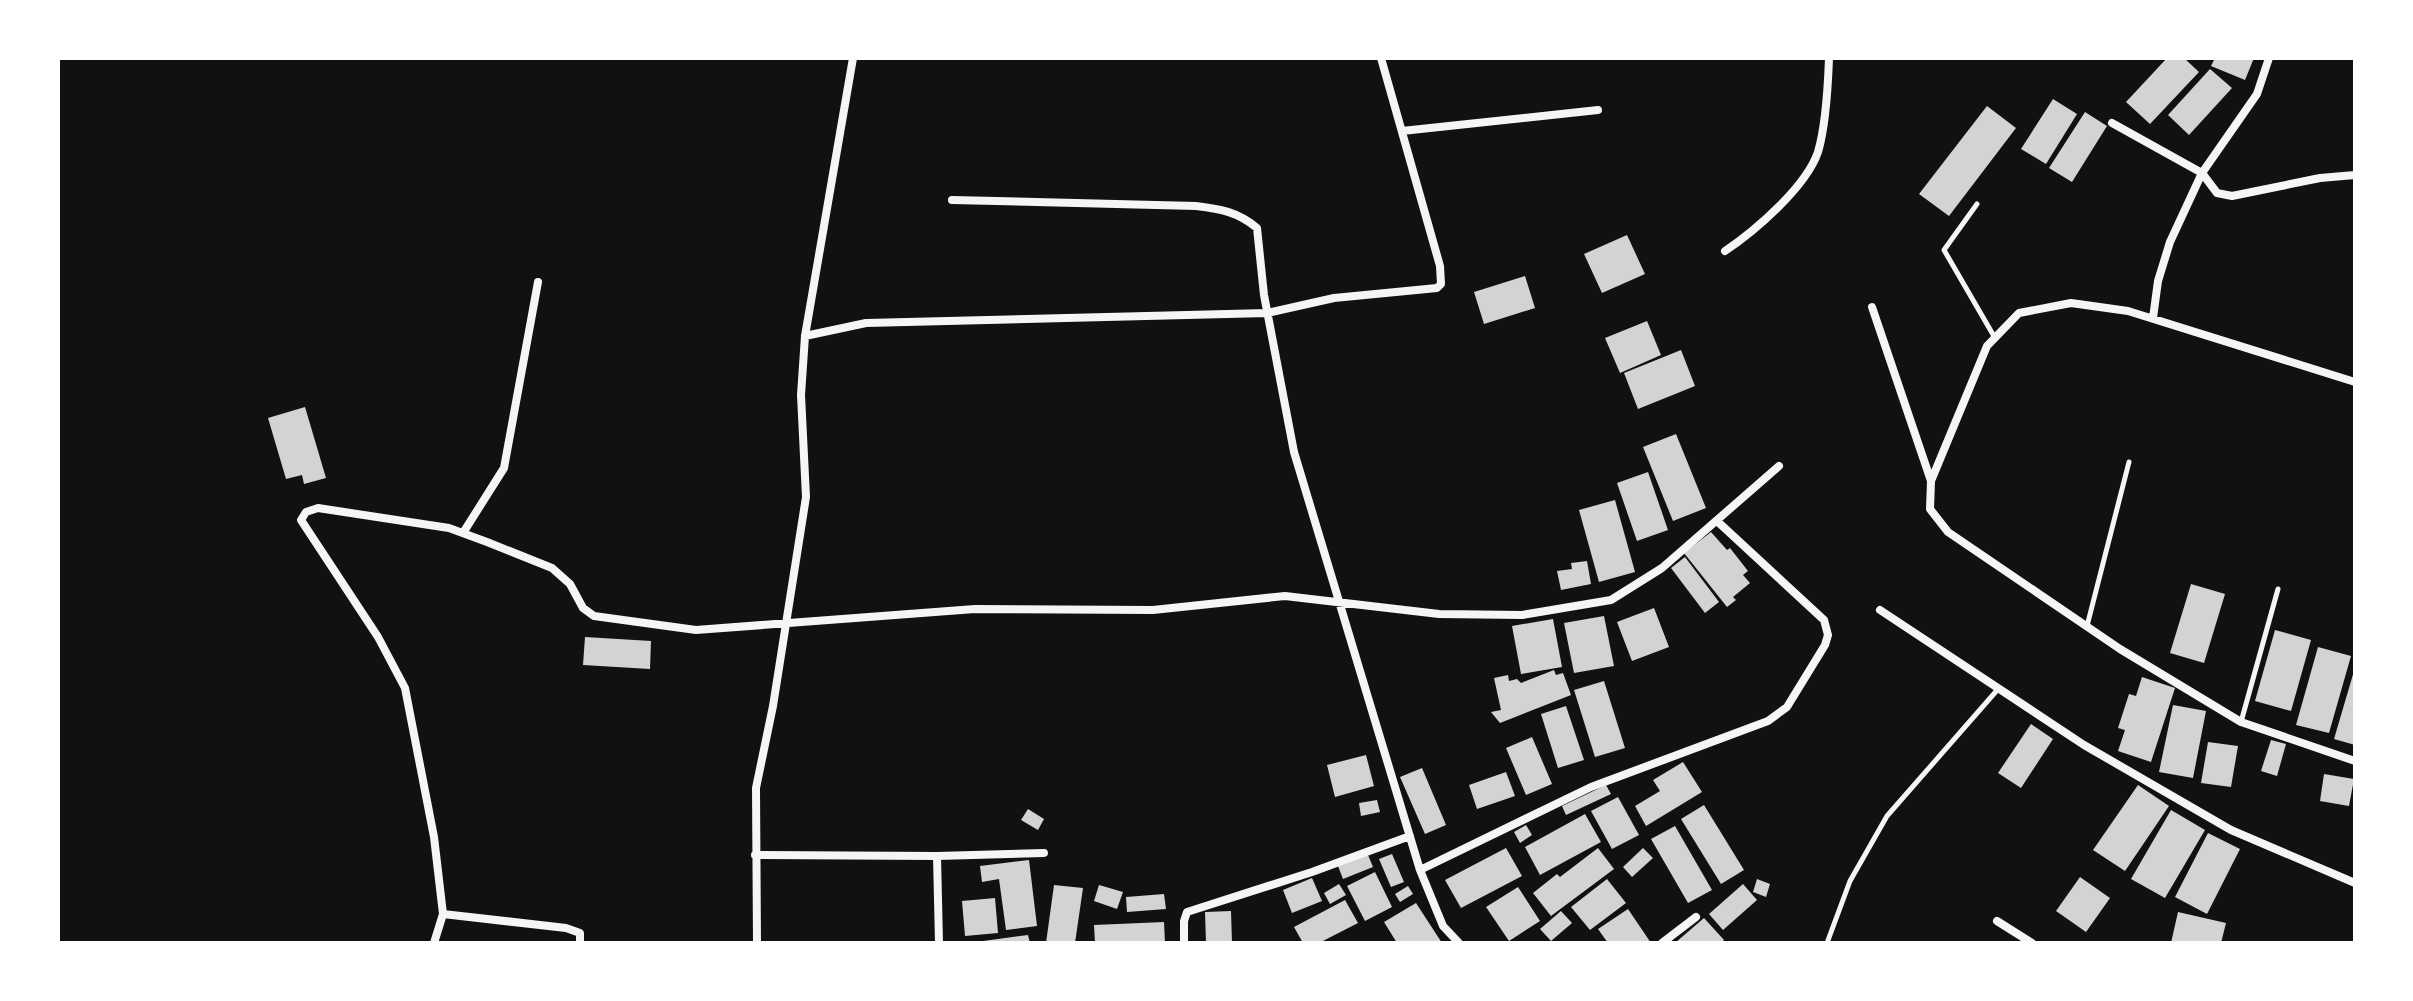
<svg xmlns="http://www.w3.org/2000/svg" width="2413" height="1001" font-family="'DejaVu Sans',sans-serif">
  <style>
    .building { fill: #d3d3d3 }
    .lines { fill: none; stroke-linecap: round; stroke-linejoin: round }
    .service { stroke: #f5f5f5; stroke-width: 5 }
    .minor { stroke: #f5f5f5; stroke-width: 8 }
  </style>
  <rect width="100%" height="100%" fill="#111"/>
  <path class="building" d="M2167,58H2184L2199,72L2150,124L2126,102Z
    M2215,58H2254L2245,80L2211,66Z
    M2210,69L2232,88L2189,135L2168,115Z
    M2053,99L2077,114L2046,164L2021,149Z
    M1987,106L2016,128L1949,216L1919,194Z
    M2085,112L2107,126L2072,182L2049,168Z
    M1627,235L1645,274L1602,293L1584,254Z
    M1525,276L1535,308L1484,324L1474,292Z
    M1647,321L1661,355L1620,373L1605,338Z
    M1681,350L1695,386L1638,409L1624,373Z
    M305,407L326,478L304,484L302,475L286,479L268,418Z
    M1676,434L1706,508L1673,521L1643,447Z
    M1648,472L1668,530L1637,541L1617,483Z
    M1615,500L1635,572L1599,582L1579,510Z
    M1711,532L1727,550L1730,548L1748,571L1743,575L1750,583L1733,597L1736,600L1727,607L1684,553Z
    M1685,557L1719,602L1705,613L1671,568Z
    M1587,561L1591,584L1561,590L1557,571L1572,569L1571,563Z
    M2191,584L2225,594L2204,663L2170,653Z
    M1654,608L1669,647L1632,661L1617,622Z
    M1604,616L1614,666L1574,673L1564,623Z
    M1553,619L1562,667L1521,674L1512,626Z
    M2275,630L2311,640L2291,711L2255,701Z
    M585,637L651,641L650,669L583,665Z
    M2318,647L2351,656L2329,733L2296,725Z
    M1554,670L1556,675L1563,673L1571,695L1500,723L1491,712L1501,710L1494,678L1508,675L1509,681L1517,679L1521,683Z
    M2354,671H2355V745L2334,739Z
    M2142,677L2175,688L2151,762L2118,751L2125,730L2118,728L2129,694L2136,696Z
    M1604,681L1625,748L1595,757L1574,690Z
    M2173,705L2206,711L2193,778L2159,772Z
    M1566,706L1584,760L1558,768L1541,714Z
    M2031,724L2053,739L2021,788L1998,773Z
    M1532,737L1552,784L1526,795L1506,748Z
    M2271,740L2286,744L2277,776L2261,771Z
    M2208,742L2238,746L2231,787L2201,783Z
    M1366,755L1374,786L1335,797L1327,765Z
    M1683,762L1702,792L1646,826L1635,806L1660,791L1653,780Z
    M1422,768L1446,825L1425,834L1400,777Z
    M1506,772L1515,796L1477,809L1469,785Z
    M2324,774L2354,779L2349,806L2320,801Z
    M1606,785L1611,794L1566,815L1562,806Z
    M2138,785L2169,806L2125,871L2093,850Z
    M1618,797L1639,835L1612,849L1591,811Z
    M1377,800L1380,812L1361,816L1359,803Z
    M1704,805L1744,870L1721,884L1681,819Z
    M1028,809L1044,819L1038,830L1021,820Z
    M2171,810L2205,830L2165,898L2131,879Z
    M1585,814L1601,842L1540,875L1525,847Z
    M1526,825L1532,835L1520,843L1514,832Z
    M1675,826L1712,890L1688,903L1651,839Z
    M2208,833L2240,849L2207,914L2175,897Z
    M1506,848L1522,876L1461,908L1445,880Z
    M1598,848L1614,869L1551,916L1533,893L1557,874L1560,877Z
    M1643,848L1653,858L1632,877L1623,867Z
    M1392,854L1404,882L1391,887L1379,859Z
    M1368,855L1373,867L1343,879L1338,866Z
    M1029,860L1037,926L1006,930L999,879L982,882L980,866Z
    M1375,872L1392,907L1365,921L1347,886Z
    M2080,877L2110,898L2086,932L2056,911Z
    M1312,878L1322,901L1292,913L1283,890Z
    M1607,879L1626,903L1590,930L1571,907Z
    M1757,879L1770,884L1766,897L1753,892Z
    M1339,884L1346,895L1330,904L1324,893Z
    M1743,884L1757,900L1723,930L1709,914Z
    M1054,885L1083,888L1075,943H1046Z
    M1099,885L1123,892L1117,909L1094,901Z
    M1408,886L1413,894L1400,902L1395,894Z
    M1518,887L1540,921L1509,941L1486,907Z
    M1164,894L1166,909L1127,912L1126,897Z
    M995,898L998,933L965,936L962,901Z
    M1345,900L1358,923L1319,943H1303L1294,927Z
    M1416,903L1442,943H1397L1384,922Z
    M1628,909L1651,943H1608L1598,929Z
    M1231,911L1232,943H1206L1205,912Z
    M1561,911L1572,923L1551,941L1540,929Z
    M2178,912L2226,923L2221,943H2171Z
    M1704,918L1724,940L1721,943H1675Z
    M1164,922L1165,943H1095L1094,925Z
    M1028,935L1030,943H984L983,941Z"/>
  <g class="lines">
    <path class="service" d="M1977,204L1944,250L1995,338
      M2087,626L2129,462
      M2241,722L2278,589
      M1827,943L1850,881L1887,816L1999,688"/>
    <path class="minor" d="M2112,123L2202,173L2217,193L2232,196L2320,178L2355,175
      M1402,131L1598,110
      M952,200L1196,206C1221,209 1238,212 1257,228L1264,295L1294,452L1420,870L1443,926L1459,943
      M1725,251C1755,231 1806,187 1818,152C1826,125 1828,86 1829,58
      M1872,307L1931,481L1930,509L1948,532L2120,649L2241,722L2355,761
      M2153,318L2158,281L2170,242L2202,173L2257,94L2269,58
      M805,336L866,323L1267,313L1334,298L1437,288L1441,284L1440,266L1381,58
      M1931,481L1987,346L2019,313L2071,303L2128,311L2355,382
      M463,533L504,468L538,282
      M1880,610L2084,745L2231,830L2355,883
      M755,855L937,856L1044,853
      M937,856L939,943
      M1420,870L1591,787L1768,721L1787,707L1825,645L1828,635L1824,620L1717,521
      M443,914L566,928L580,933V943
      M1997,921L2032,943
      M434,943L443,914L434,837L405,688L378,637L301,520L306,512L318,508L449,528L487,542L552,568L570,584L583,608L594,616L696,630L975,609L1153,610L1285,596L1439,614L1522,615L1611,600L1662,568L1779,466
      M757,943L756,788L773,706L806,497L801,395L805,336L853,58
      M1184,943V921L1187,912L1312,872L1410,836
      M1662,943L1696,917"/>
  </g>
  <rect width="2413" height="1001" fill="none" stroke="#ffffff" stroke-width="120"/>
</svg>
